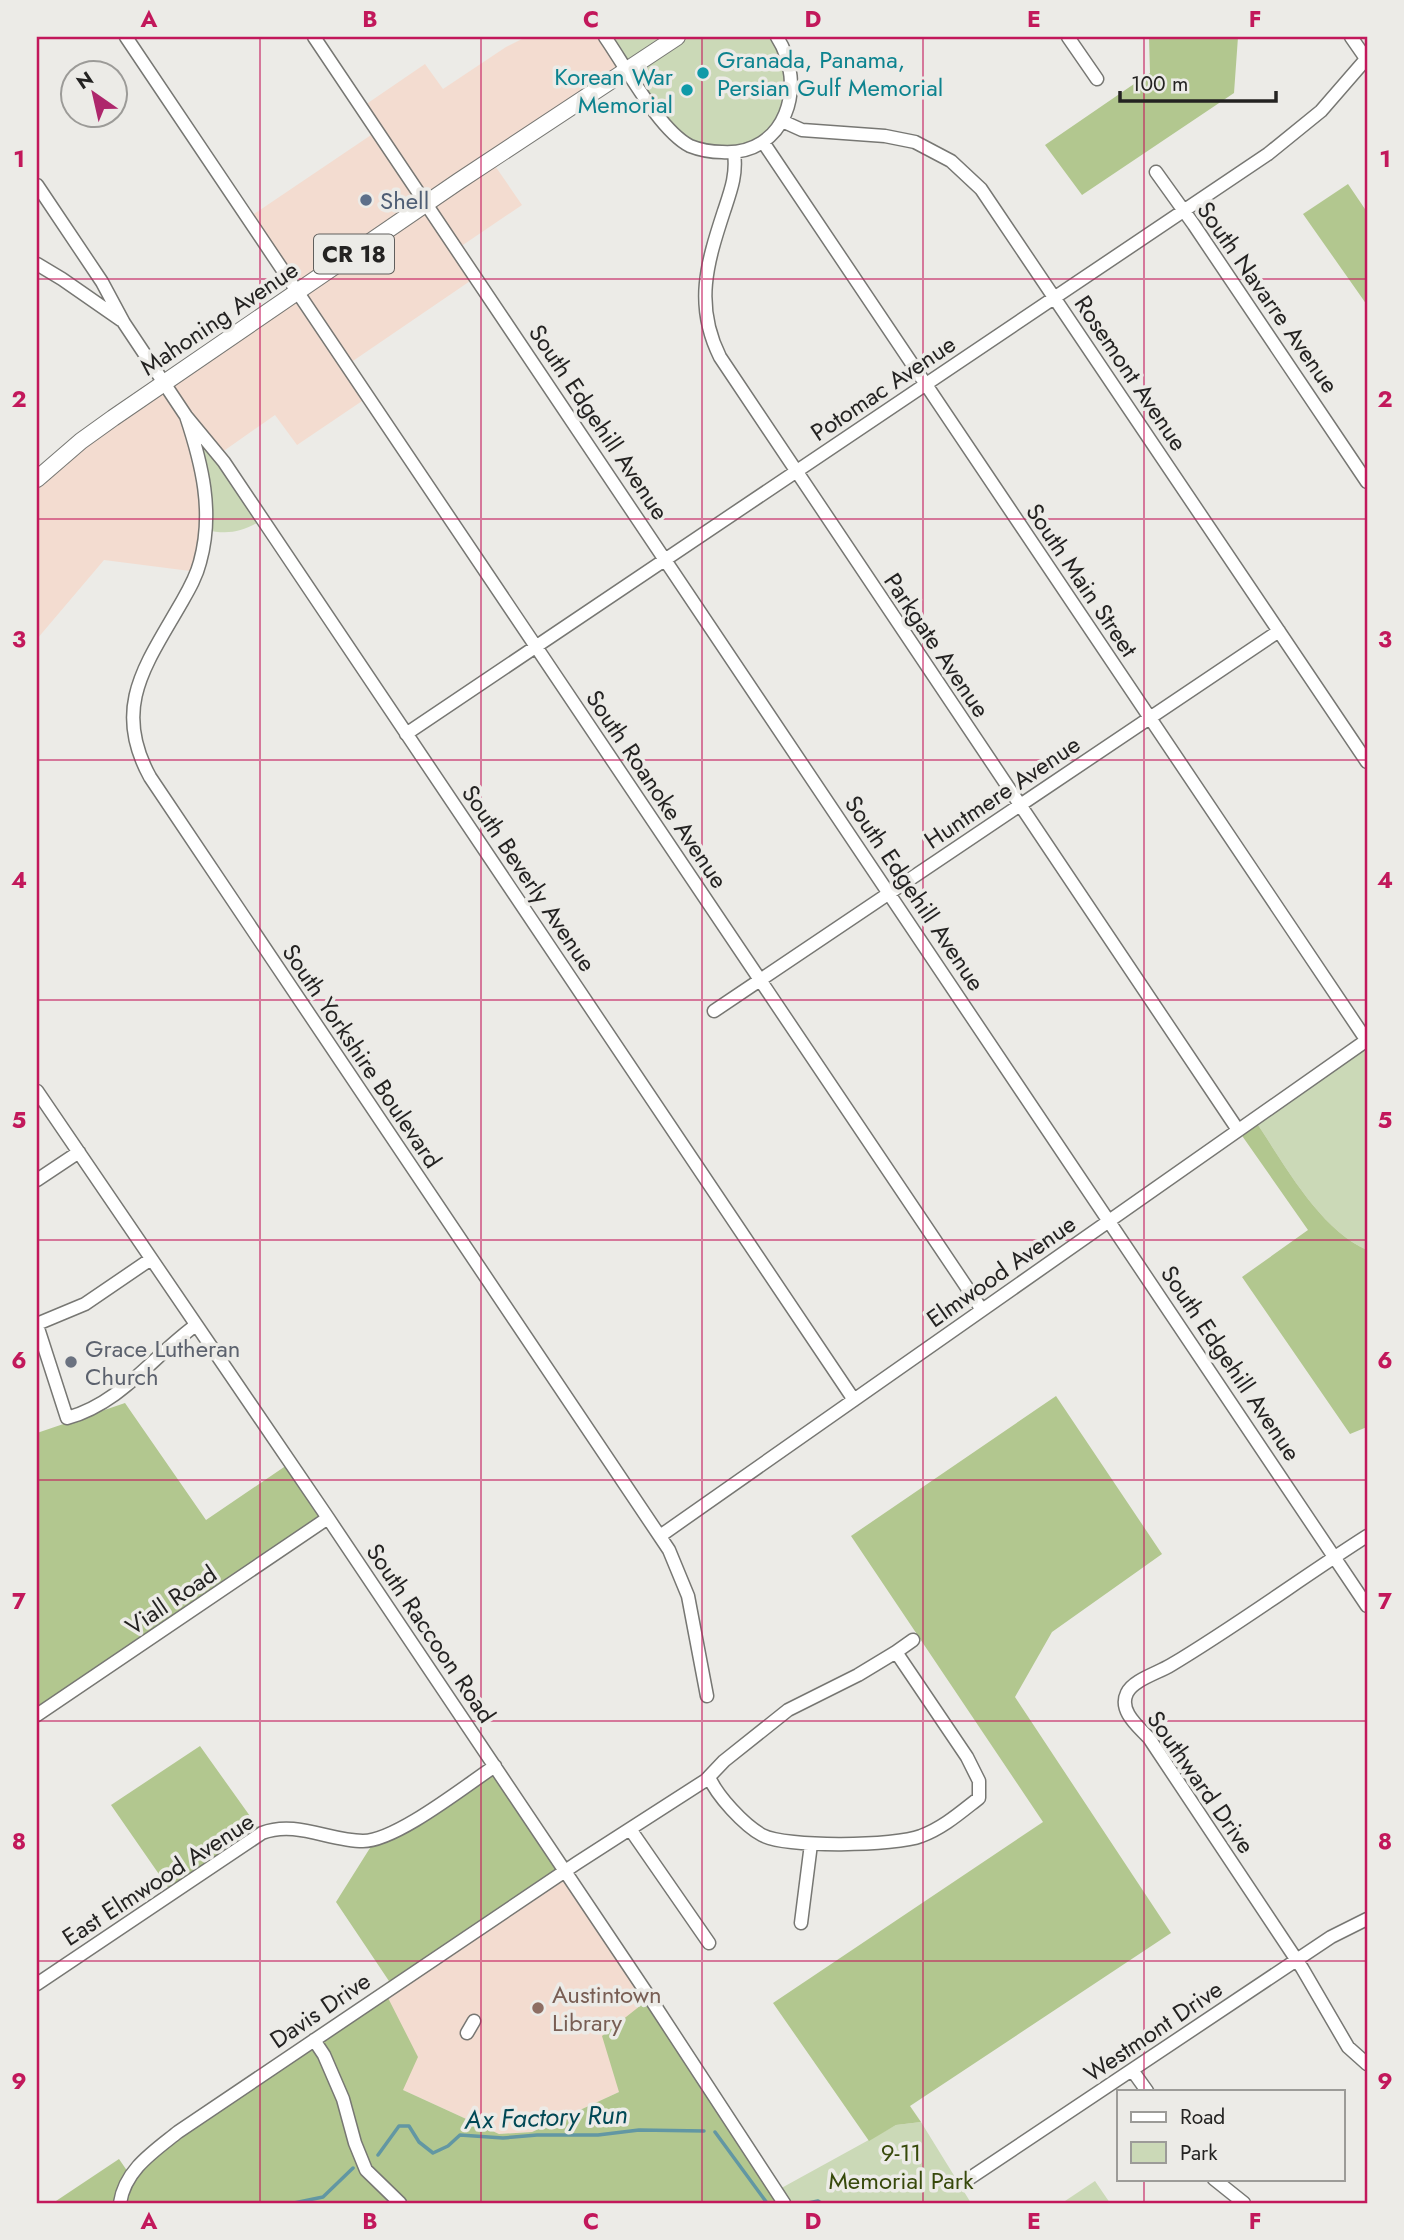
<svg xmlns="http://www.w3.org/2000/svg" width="1404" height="2240" font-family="Jost,sans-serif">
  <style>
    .commercial { fill: #f3dcd0 }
    .green { fill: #cbd9b7 }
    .forest { fill: #b2c78f }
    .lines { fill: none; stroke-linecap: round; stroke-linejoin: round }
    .stream { stroke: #6297a3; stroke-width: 3.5 }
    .minor-casing { stroke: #777773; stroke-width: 15 }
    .major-casing { stroke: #777773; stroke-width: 18 }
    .minor { stroke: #fff; stroke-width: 12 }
    .major { stroke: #fff; stroke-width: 16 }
    .grid { fill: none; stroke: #c2185b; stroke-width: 2; stroke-opacity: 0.55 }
    .culture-dot { fill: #0f9aa8; stroke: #ecebe7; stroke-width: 2.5 }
    .service-dot { fill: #5c6f8a; stroke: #ecebe7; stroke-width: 2.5 }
    .worship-dot { fill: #6b7280; stroke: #ecebe7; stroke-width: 2.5 }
    .education-dot { fill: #8d6e63; stroke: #ecebe7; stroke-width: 2.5 }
    .labels { text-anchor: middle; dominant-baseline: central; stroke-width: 7; stroke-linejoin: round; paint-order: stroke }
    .shield { fill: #ecebe7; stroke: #605f5d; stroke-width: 2 }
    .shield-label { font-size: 23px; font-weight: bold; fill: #242322 }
    .culture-label { font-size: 24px; fill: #0d838f; stroke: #ecebe7; text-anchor: start }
    .service-label { font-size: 24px; fill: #4e5e75; stroke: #ecebe7; text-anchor: start }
    .street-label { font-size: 24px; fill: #242322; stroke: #ecebe7 }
    .worship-label { font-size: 24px; fill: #5b616d; stroke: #ecebe7; text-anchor: start }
    .education-label { font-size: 24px; fill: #785e54; stroke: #ecebe7; text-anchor: start }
    .park-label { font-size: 24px; fill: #37490b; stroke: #ecebe7 }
    .water-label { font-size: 26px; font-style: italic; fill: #004855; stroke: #ecebe7 }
    .neatline { fill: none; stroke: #c2185b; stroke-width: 2.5 }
    .grid-label { font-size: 23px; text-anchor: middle; font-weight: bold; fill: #c2185b }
  </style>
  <rect width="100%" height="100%" fill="#ecebe7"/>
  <path class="commercial" d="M526,37H605L627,69L491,160L522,205L457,249L476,277L347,365L368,397L297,445L275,415L218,455L205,486L198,572L104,560L37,639V479L297,292L248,218L377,131L362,107L425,64L443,89L506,47Z
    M565,1872L650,1998L619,2092L532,2132L499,2134L403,2090L385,1992Z"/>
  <path class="green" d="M605,37H777L792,88L769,137L734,153L677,137Z
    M186,416L262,520C243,532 228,535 206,530Z
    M1367,1040V1250C1318,1228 1284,1163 1254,1119Z
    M921,2122L971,2203H784L776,2191L896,2125Z
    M1095,2181L1110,2203H1062Z"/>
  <path class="forest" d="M1149,37H1238L1234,93L1082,195L1045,145L1150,73Z
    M1348,184L1367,212V305L1303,214Z
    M1254,1119C1284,1163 1318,1228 1367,1250V1427L1350,1434L1242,1277L1308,1230L1238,1130Z
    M1056,1396L1162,1554L1052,1632L1015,1697L1171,1933L910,2106L921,2122L896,2125L869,2141L773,2003L1043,1822L851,1536Z
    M125,1403L206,1520L290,1463L328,1518L37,1715V1433Z
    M200,1746L262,1833L172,1893L111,1805Z
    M495,1766L565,1872L393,1987L336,1902L375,1840Z
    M385,1992L418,2057L403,2090L499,2134L532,2132L619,2092L602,2036L650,1998L784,2203H53L119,2159L130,2175L140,2163Z"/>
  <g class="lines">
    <path class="stream" d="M715,2132L767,2203
      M378,2155L399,2126H409L419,2142L433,2153L448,2146L460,2135L503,2138L537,2135H598L639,2130L704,2131
      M294,2203L323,2197L353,2168
      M808,2203L818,2201L821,2203"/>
    <defs>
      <path id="minor" d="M126,37L982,1310
        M314,37L1367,1606
        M605,37C626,67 659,130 690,146C700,150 711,152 722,152C786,156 808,85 777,37
        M1068,37L1097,79
        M1351,37L1367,60
        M782,121L802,130L885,136L915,142L951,161L981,189L1367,762
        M763,142L1367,1041
        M734,153C737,174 731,190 724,211C707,263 694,305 720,357L1238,1130
        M1156,172L1194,225L1367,482
        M37,185L102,282L124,323L186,416L224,462L854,1400
        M37,264L62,279L121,320
        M186,416C202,464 214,512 200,562C196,578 188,591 180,605C145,666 112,708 150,777L669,1550L688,1596L707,1696
        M406,734L1268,154L1321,111L1367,58
        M714,1011L1279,631
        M37,1091L328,1518L650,1998L784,2203
        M37,1180L79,1152
        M37,1324L85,1304L151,1259
        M37,1325L67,1418C121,1403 152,1357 196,1325
        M660,1536L1367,1040
        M1367,1536C1301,1578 1238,1625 1171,1665C1158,1673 1133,1680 1127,1693C1118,1711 1139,1727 1149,1738L1302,1968L1348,2047L1367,2064
        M896,1652L913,1640
        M37,1715L328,1518
        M630,1829L709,1943
        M801,1923L811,1844
        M37,1984L262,1833C296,1820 329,1841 363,1841C396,1841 465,1786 495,1766
        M467,2033L474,2021
        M314,2040L324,2055L343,2099L355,2143L366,2170L400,2203
        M1132,2070L1147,2091
        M1214,2179L1244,2203
        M964,2182L1331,1937L1367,1919
        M120,2203C125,2170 153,2152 178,2132L577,1863L706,1780L724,1761L788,1710L858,1675L896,1652L967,1757L979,1781V1798C961,1812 943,1828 921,1836C896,1846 786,1848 762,1835C744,1825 717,1796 709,1777"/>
      <path id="major" d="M37,479L81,441L113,418L459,181L677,37"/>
    </defs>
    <use href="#minor" class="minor-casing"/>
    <use href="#major" class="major-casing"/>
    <use href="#minor" class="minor"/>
    <use href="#major" class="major"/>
  </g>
  <path class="grid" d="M260,37V2203M481,37V2203M702,37V2203M923,37V2203M1144,37V2091M37,279H1367M37,519H1367M37,760H1367M37,1000H1367M37,1240H1367M37,1480H1367M37,1721H1367M37,1961H1367M1144,2179V2203"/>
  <g class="culture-dot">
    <circle cx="703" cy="73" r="7"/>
    <circle cx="687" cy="90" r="7"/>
  </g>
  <circle class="service-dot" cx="366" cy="200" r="7"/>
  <circle class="worship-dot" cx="71" cy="1362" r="7"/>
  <circle class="education-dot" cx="538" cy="2008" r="7"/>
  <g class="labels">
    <rect class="shield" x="314" y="234.5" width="80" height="39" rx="5"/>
    <g class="shield-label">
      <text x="354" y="254">CR 18</text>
    </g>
    <g class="culture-label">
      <text x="717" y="59">Granada, Panama,<tspan x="717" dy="28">Persian Gulf Memorial</tspan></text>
      <text x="673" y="76" text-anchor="end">Korean War<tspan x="673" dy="28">Memorial</tspan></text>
    </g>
    <g class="service-label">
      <text x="380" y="200">Shell</text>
    </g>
    <g class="street-label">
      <text transform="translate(1268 297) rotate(55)">South Navarre Avenue</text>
      <text transform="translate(219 318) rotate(-34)">Mahoning Avenue</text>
      <text transform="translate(1131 373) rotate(56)">Rosemont Avenue</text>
      <text transform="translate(883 388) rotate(-34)">Potomac Avenue</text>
      <text transform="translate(599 422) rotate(56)">South Edgehill Avenue</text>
      <text transform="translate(1082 580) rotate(56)">South Main Street</text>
      <text transform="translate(937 645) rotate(56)">Parkgate Avenue</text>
      <text transform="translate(657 789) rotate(56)">South Roanoke Avenue</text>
      <text transform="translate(1002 792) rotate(-34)">Huntmere Avenue</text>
      <text transform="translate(529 878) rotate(56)">South Beverly Avenue</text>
      <text transform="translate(915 893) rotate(56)">South Edgehill Avenue</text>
      <text transform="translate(362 1056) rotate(56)">South Yorkshire Boulevard</text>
      <text transform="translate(1001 1271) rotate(-35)">Elmwood Avenue</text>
      <text transform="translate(1231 1363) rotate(56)">South Edgehill Avenue</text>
      <text transform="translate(171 1600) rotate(-34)">Viall Road</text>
      <text transform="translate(431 1633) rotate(56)">South Raccoon Road</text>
      <text transform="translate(1201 1782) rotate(55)">Southward Drive</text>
      <text transform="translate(158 1879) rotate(-33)">East Elmwood Avenue</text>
      <text transform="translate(320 2010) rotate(-34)">Davis Drive</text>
      <text transform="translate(1153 2031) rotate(-34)">Westmont Drive</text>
    </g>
    <g class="worship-label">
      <text x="85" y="1348">Grace Lutheran<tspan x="85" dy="28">Church</tspan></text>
    </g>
    <g class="education-label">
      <text x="552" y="1994">Austintown<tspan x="552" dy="28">Library</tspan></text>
    </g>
    <g class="park-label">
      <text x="901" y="2152">9-11<tspan x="901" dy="28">Memorial Park</tspan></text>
    </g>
    <g class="water-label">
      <text transform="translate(546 2117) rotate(-2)">Ax Factory Run</text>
    </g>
  </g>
  <rect width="1404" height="2240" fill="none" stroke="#ecebe7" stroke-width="77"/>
  <rect x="1117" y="2090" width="228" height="91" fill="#ecebe7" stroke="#9c9b98" stroke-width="2"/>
  <rect x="1131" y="2112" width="35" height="10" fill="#ffffff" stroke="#9c9b98" stroke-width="2"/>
  <text x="1180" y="2124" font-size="21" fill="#242322">Road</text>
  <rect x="1131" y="2142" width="35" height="21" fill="#cbd9b7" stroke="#9c9b98" stroke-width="2"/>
  <text x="1180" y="2160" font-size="21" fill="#242322">Park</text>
  <g transform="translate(94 94) rotate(326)"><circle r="33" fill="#ecebe7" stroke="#9c9b98" stroke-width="2"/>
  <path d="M0-5L12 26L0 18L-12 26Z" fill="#ae276c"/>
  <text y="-10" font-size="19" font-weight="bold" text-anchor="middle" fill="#242322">N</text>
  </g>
  <path d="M1120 91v10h156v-10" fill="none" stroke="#242322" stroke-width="3.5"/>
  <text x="1131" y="91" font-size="21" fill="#242322" stroke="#ecebe7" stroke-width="5" paint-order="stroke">100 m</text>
  <rect x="38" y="38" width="1328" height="2164" class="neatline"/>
  <g class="grid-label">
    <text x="149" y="27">A</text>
    <text x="370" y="27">B</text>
    <text x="591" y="27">C</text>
    <text x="813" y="27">D</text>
    <text x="1034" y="27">E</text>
    <text x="1255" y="27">F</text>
    <text x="19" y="167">1</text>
    <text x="1385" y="167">1</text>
    <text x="19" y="407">2</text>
    <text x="1385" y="407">2</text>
    <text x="19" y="647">3</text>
    <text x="1385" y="647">3</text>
    <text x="19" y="888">4</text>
    <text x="1385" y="888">4</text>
    <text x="19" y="1128">5</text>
    <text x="1385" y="1128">5</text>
    <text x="19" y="1368">6</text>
    <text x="1385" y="1368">6</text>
    <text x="19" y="1609">7</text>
    <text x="1385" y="1609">7</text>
    <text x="19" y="1849">8</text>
    <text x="1385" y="1849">8</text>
    <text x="19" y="2089">9</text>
    <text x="1385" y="2089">9</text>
    <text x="149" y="2229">A</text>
    <text x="370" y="2229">B</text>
    <text x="591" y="2229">C</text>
    <text x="813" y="2229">D</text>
    <text x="1034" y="2229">E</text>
    <text x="1255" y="2229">F</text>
  </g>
</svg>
